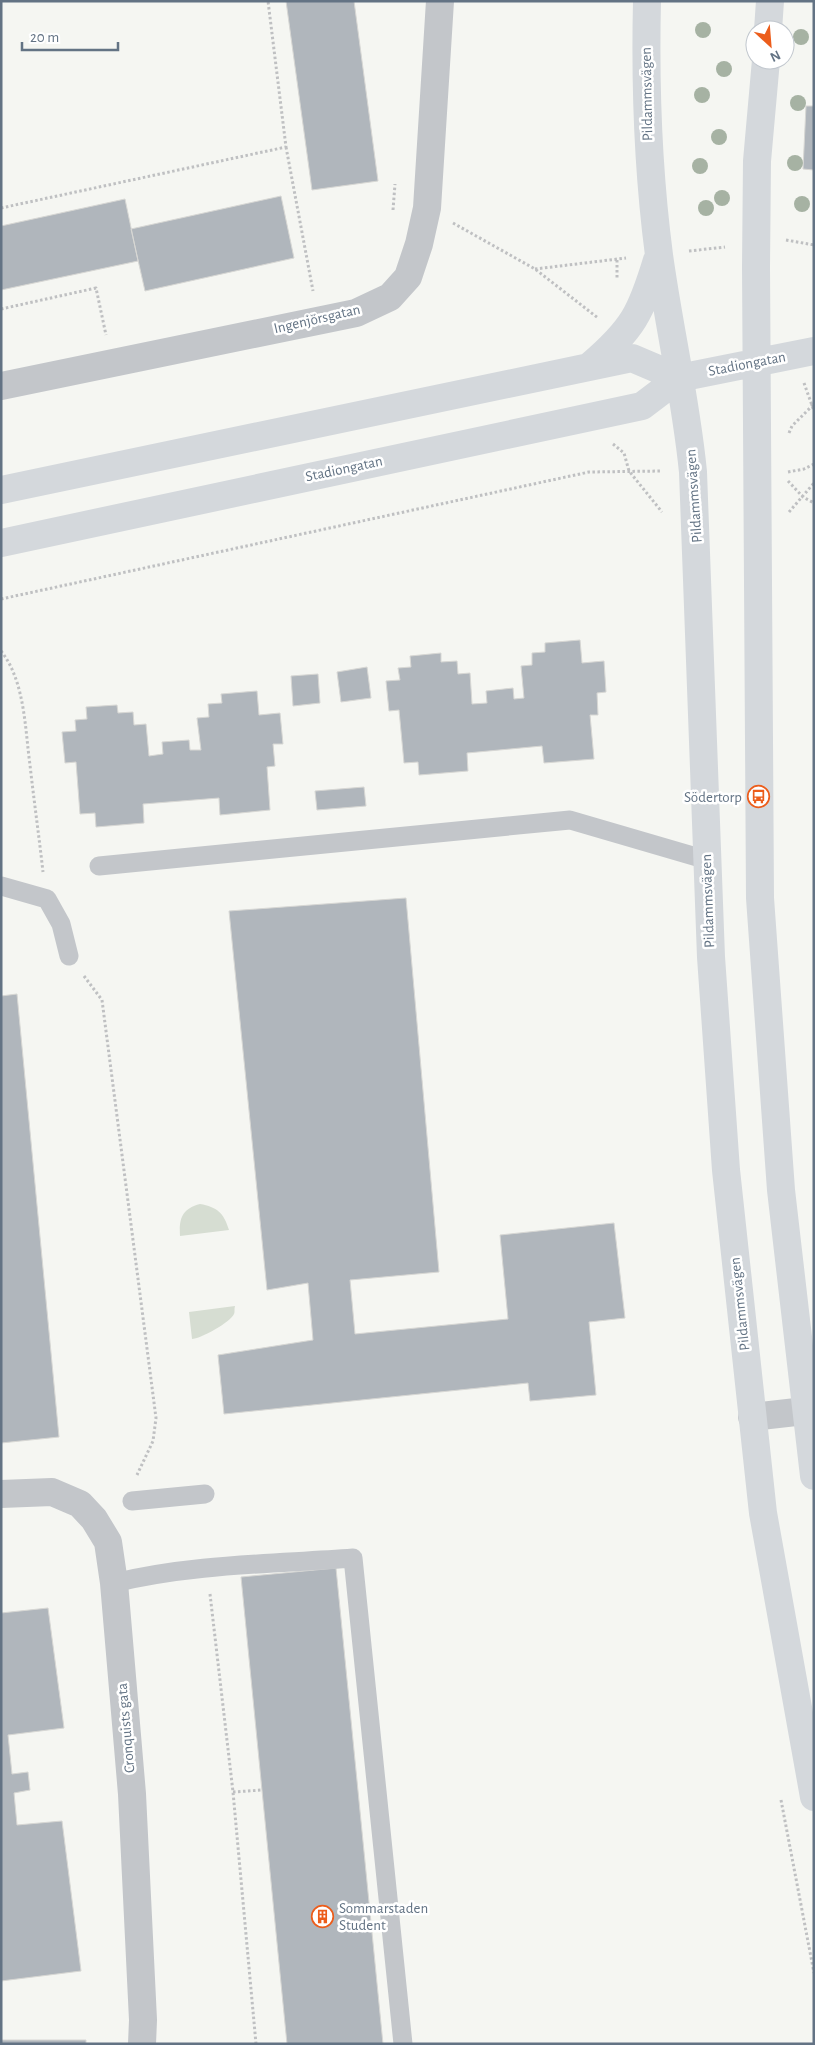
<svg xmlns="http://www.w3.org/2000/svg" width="815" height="2045" font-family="'Alegreya Sans',sans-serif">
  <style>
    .green { fill: #d6ddd2 }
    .building { fill: #b0b6bc; stroke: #d7d7d4 }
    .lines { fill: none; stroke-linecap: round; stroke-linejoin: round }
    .path { stroke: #bfc0c2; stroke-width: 3; stroke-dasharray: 2.5 2.5; stroke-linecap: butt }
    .lane { stroke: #c3c6ca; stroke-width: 19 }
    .street { stroke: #c3c6ca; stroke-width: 28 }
    .secondary { stroke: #d4d8dc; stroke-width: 28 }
    .tree { fill: #a6b2a3 }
    .labels { text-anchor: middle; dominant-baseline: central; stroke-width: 5; stroke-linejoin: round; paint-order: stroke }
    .street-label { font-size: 15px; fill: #637384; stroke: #fff }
    .poi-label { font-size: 15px; fill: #637384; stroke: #fff; text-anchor: end }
  </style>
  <rect width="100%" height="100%" fill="#f5f6f2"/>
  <path class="green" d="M200,1204C217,1207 224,1213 229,1230L180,1236C179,1218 182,1209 200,1204Z
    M235,1306C234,1309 235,1312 234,1314C231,1322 200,1339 192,1339L189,1312Z"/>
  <path class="building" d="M286,1H354L378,181L312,190Z
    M806,106H814V170L803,169Z
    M281,196L294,258L145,291L131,229Z
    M125,199L138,261L1,290V226Z
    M580,640L582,663L604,661L606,692L597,693L598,715H590L594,759L544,763L542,746L467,753L468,771L419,775L418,762L404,763L399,710L389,711L386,681L400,680L398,668L411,667L410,656L441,653V662L457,661L458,674L470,673L472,704L487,703L486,691L513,688L514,699L524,698L521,666L532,665V653L545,652V643Z
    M367,667L371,698L341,702L337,672Z
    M318,674L320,703L293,706L291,676Z
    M257,691L259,715L280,713L283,744H273L275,766L267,767L270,810L220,815L219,798L143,804L144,823L96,827L95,813L80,814L76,762L65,763L62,732L76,731L75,720L87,719L86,707L117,705L118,713L133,712L134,725L146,724L149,756L163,754L162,742L189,740L190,750H201L197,718L209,717L208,704L222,703L221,694Z
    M364,787L366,806L317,810L315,791Z
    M406,898L439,1272L350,1280L355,1334L508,1319L500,1235L614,1223L625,1318L589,1322L596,1395L530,1401L528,1383L224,1414L218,1355L313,1340L308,1283L267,1290L229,911Z
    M17,994L59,1437L1,1443V996Z
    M336,1568L383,2044H287L241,1577Z
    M48,1608L64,1728L8,1735L12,1774L28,1772L30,1790L14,1793L17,1825L62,1821L81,1971L1,1981V1613Z
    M1,2040H86V2044H1Z"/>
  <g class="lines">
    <path class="path" d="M286,147L313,291
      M1,208L286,147L268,1
      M393,210L395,184
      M453,223L535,269L598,318
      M786,240L814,245
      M689,251L725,247
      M617,260V279
      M535,269L626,258
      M1,309L96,288L106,335
      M804,383L814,411
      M789,433L792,426L814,404
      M613,444L624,453L629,471L662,512
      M788,472L804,469L814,464
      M788,481L803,497L814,503
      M789,512L814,483
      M1,599L589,472L662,471
      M1,651C25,681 25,729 30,765C34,801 39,836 43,872
      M84,976L102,1000L156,1418L153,1441L137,1475
      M210,1594L233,1792L256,2044
      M233,1792L262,1790
      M781,1800L814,1973"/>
    <path class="lane" d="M99,866L570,820L707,860
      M1,886L47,899L61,924L69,956
      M132,1501L205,1494
      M114,1583C191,1564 274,1564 353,1558L403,2044"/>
    <path class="street" d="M1,386L356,313L390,297L408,277L419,244L427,208L440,1
      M752,1417L814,1410
      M1,1494L52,1492L80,1504L94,1519L108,1542L114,1583L132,1794L143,2020L142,2044"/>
    <path class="secondary" d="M647,1C645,86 648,171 659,255C669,328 686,399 693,472L711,957L726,1170L763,1513L814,1797
      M768,30L770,1
      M766,60L757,161L756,267L760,898L781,1190L814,1476
      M591,365C633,329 641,313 657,260
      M1,490L632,358L679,378
      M1,543L642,406L679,378L814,351"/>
  </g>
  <g class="tree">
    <circle cx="703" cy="30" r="8"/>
    <circle cx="801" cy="37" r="8"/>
    <circle cx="724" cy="69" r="8"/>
    <circle cx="702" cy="95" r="8"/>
    <circle cx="798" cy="103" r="8"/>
    <circle cx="719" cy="137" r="8"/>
    <circle cx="795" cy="163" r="8"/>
    <circle cx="700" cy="166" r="8"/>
    <circle cx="722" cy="198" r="8"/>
    <circle cx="802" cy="204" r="8"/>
    <circle cx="706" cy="208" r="8"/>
  </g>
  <defs>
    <symbol id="bus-ring" viewBox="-11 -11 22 22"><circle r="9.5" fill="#fff" stroke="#ec5d1b" stroke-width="1.5"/><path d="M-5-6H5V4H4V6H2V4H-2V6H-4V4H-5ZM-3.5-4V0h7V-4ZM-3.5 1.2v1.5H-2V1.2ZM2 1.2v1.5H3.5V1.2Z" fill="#ec5d1b"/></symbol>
    <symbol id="building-ring" viewBox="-11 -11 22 22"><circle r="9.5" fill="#fff" stroke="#ec5d1b" stroke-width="1.5"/><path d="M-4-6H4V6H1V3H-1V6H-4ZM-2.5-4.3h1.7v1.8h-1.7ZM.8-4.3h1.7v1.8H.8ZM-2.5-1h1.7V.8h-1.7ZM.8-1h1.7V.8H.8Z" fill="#ec5d1b"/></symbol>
  </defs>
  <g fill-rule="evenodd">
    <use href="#bus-ring" x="746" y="784" width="25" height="25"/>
    <use href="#building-ring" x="310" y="1904" width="25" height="25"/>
  </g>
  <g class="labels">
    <g class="street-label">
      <text transform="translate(647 94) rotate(-91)">Pildammsvägen</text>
      <text transform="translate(317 319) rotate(-13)">Ingenjörsgatan</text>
      <text transform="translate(747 364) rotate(-11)">Stadiongatan</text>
      <text transform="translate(344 469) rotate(-12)">Stadiongatan</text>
      <text transform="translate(694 496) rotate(-94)">Pildammsvägen</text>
      <text transform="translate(708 901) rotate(-92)">Pildammsvägen</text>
      <text transform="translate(740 1304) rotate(-96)">Pildammsvägen</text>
      <text transform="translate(126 1728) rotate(-95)">Cronquists gata</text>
    </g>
    <g class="poi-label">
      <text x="742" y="797">Södertorp</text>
      <text x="339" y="1908" text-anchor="start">Sommarstaden<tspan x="339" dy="17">Student</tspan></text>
    </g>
  </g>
  <rect width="815" height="2045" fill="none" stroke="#637384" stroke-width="5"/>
  <g transform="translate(770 45) rotate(154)"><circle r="24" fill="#ffffff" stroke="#c1c7ce"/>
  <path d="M0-4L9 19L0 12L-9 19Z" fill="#ec5d1b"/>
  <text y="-8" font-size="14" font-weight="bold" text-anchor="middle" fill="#637384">N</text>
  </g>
  <path d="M22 42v8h96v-8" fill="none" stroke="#637384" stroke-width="2.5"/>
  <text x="30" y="42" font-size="15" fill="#637384" stroke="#ffffff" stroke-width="4" paint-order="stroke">20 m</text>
</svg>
